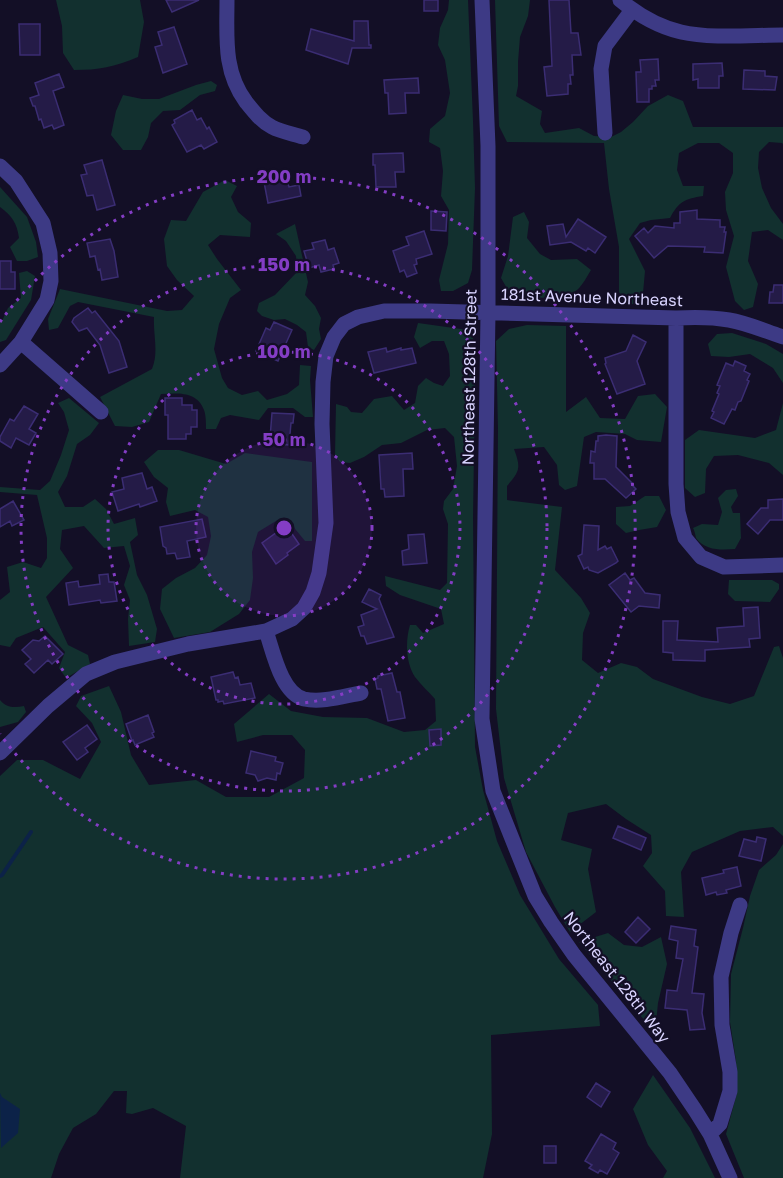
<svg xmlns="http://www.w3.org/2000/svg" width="783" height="1178" font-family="'Golos Text',sans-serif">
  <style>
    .green { fill: #12302f }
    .water { fill: #0c2248 }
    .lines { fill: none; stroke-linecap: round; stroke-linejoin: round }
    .stream { stroke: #0c2248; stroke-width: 4 }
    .building { fill: #241b47; stroke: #3b2d73; stroke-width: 1.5 }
    .minor { stroke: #3d3a85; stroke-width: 15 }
    .ring { fill: none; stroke: #843dc5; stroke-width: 3; stroke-dasharray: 3 6 }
    .labels { text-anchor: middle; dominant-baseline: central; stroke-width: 4.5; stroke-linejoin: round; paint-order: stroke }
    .street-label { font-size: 16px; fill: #d9d4ff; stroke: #130f26 }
    .centre { fill: #843dc5; stroke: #130f26; stroke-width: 3 }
    .ring-label { font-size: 18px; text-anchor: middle; font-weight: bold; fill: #843dc5; stroke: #130f26; stroke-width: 4.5; stroke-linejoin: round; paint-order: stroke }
  </style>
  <rect width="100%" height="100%" fill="#130f26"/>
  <path class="green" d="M56,0H140L144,22L138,57C114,67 99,70 74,70L63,53L62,26Z
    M449,0H468L473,121L475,188L472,270L468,283L453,291H441L439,280L448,244L449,210L441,196L443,171L440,148L429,142L430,129L445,116L450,93L445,60L438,45L440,28L448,10Z
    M495,0H530L528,16L520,37L518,62V86L516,96L542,111L540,124L545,133L579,128L594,136L611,137L621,132L633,122L648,106L668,95L683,101L693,127H783V144L782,143L769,142L759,152L758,168L762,188L771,208L783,224V240L768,230L752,232L748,261L758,284L753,307L744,310L735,301L726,267L734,236L726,210L725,192L733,173V153L719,143H698L679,153L677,170L683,186H704L703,196C685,199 679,201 670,218L651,220L640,223L629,239L645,271L643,293L633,304H626L619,292V247L609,189L604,143L507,142L499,126Z
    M211,81L217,85L215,91L200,95L180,110L163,111L151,123L148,137L141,150H123L111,135L116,111L123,95L142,99H159L196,85Z
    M225,180L237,186L231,197L238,212L251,223L250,237L220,235L208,245L217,259L241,290L230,298L219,324L214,349L222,378L228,388L242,395L258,391L267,400L287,394L299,385L300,365L311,366L310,380L313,417H305L293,408H268L259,420L230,415L221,418L216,429H206C206,424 206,415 204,410C197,391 178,393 161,394L149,422L132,427L115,426L100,397L152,369C159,352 153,335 154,317L78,302L70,306L58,328L49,330L48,319L60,289L167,311L182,310L194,296L177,280L167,266L164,239L171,220L186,221L203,192Z
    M0,187L27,217L36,242L38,257L27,261H17L10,247L19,238C17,223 12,216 0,207Z
    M524,212L529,222L527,238L540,254L551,260L577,259L591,270C587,276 583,285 577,290C565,300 527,298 512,297L501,278L508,256L513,217Z
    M295,224L308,282L305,295L315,306L321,318L319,329L321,339L314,350L308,347L306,332L297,325L285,319L274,320L262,316L257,311L259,303L275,295L297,272L296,256L286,241L276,234Z
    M27,271L35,276L31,300L6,340L0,342V321H2L8,308L21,298L19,273Z
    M418,323L468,330L474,340L475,387L473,517L475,747L483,790L497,841L520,895L559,959L598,1005L600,1026L491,1035L492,1134L483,1178H180L186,1126L153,1108L132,1114L126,1113L127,1091H114L96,1114L73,1128L59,1154L51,1178H0V776L17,760H43L80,779L101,742L92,723L76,706L81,696L109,686L121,712L131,755L149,785L196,780L226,797H269L304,778L305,750L292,735H263L237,742L234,724L269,694L291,711L323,717L367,718L404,732L425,730L436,721L435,699C429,692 421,685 415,677C406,663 405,642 410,625H416L423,633L444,624L441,609L400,595L386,586L385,576L440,590L447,583L448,524L443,509L444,501L453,489L457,466L454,437L445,428L427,430L401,443L382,445L364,457L350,463L340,462L335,455L336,404L347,407L351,412L362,413L374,399L392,396L404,410L415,403L418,386L426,378L434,383L443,386L450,376L449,354L444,341H432L420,348L414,337Z
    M527,325L566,326V412L586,397L600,418L625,419L638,396L655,394L667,407L661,442L637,440L625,434L596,432L584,437L577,486L565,490L559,485L557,465L544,447L514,449C521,468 520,471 507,486V500L562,507L555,570L581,598L590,613L583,633L582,660L598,673L621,663L637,667L653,679L702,697L730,704L754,696L774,647L779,646L783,658V836L773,827L740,831L692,852L681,872L684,917L666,916L665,891L643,866L652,853L651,835L626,819L606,804L568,813L561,840L592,849L588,869L596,912L570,932L555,907L526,852L504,778L496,709L498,429L496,341L509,329Z
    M732,333L766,344L783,354V383L773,368L750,354L729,357L711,356L708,344L717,334Z
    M69,398L99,423L90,435L77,444L67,476L58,492L65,507H83L95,499L106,509L114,524L135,518L138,535L130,542L137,575L147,595L157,629L155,642L129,646L128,619L130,600L124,585L130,566L124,546L104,548L84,526L62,530L60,549L73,568L46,597L68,645L88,655L90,664L66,678L59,668L65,652L43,627L16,638L10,647L0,645V600L10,592L7,567L23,562L41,568L47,558V538L37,495L0,492V487L40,490L50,481L61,455L69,430L64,412L58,403Z
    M783,403V475L769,463L738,455L714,456L706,469L705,493L695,497L685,488V440L699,430L755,438L776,430Z
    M158,450H179L226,464L245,453L312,462V541H305L291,524L276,521L258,532L252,552L253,578L250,600L239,614L210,632L174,638L160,609L162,589L176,578L195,568L207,555L211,536L208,517L195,510L170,516L166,502L168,488L154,477L144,462Z
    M736,489L738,496L731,507L733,513H740L741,538L735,549C722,550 705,551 696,538C696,537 694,529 693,528L702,524L718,525L722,512L718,498L726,490Z
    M645,496H659L666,510L657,527L639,530L626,533L616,524V507L630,506Z
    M729,580H772L779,584V589L770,602L735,601L728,594Z
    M0,700C6,708 15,708 24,706L26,712L18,722L0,727Z
    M783,844V1178H744L726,1134L737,1093L736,1061L730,1022L731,974L743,928L750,896L759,870L776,855Z
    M608,933L624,945L642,947L661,937L667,964L658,1003L655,1033L579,942Z
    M653,1075L690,1128L715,1178H663L667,1171L648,1145L633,1109Z"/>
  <path class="water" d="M0,1093L2,1097L20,1109L18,1133L1,1148Z"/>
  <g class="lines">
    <path class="stream" d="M0,876L2,875L31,832"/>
  </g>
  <path class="building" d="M166,0H199L172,12Z
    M424,0H438V11H424Z
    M549,0H569L571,33H578L581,55H572L573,75H570L571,84H568V94L547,96L544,67L552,66Z
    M354,21H368L369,45H371V48H352L348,64L306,50L311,29L354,41Z
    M19,24H40V55H20Z
    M174,27L187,64L163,73L155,47L162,45L158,32Z
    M658,59L659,80H655L656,86H652V89H649V102H637L636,72H641L640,60Z
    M722,63L723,76H719V88H698V79L693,80V64Z
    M744,70L765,71V76L777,77L775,90L743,89Z
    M59,74L64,87L53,91L64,125L54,129L52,125L44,128L41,119L39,120L35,106H33L30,98L39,95L35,83Z
    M418,78L419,93H405L406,113L389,114L388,93H385L384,80Z
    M192,110L197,120L201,118L207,129L209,127L217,142L204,149L201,145L187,152L172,125L175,123L174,120Z
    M403,153L404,172H395L396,187H376L375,165H373V154Z
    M102,160L115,205L97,210L93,195L87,196L81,175L87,174L84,165Z
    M286,177L289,187L299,185L301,196L268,203L264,182Z
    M697,210V219L720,220V227H725L724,232H726L723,253L704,252L705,247L668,246L654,258L635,236L644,228L648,233L655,226L674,228V223H680V212Z
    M431,211L447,212L446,231L431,230Z
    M578,219L606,237L595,253L588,248L586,251L571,242L550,245L547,226L563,224L566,237Z
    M424,231L432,254L416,259L417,264L414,265L417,273L407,277L404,270L400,272L393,251L409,245L406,237Z
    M110,239L114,251L118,277L102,280L100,269L98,270L95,256L90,257L87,243Z
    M325,240L328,250L334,248L339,263L333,265L334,269L321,272L319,265L309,268L304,251L314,249L312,243Z
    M0,261H11V272H15V289H0Z
    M774,285H783V303H769L770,292H773Z
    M88,308L92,313L95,311L119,341L127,367L109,373L100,345L87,328L79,331L72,322L74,318Z
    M274,322L292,330L278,361L256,351L266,328L270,330Z
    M633,335L646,342L637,361L645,384L617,394L605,364L606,363L605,358L626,351Z
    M386,348L387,352L401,348V350L412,348L416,363L374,373L368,352Z
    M735,361L746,366L744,371L750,374L747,380L749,381L741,401L738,402L735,410L732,409L724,424L711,418L714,412L712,411L719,394L717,393L720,386L717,385L726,363L733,366Z
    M165,398H182V405H192V410H197V427H191V434H186V439H168V415H165Z
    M24,406L38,414L29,429L36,433L29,445L16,438L11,448L0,441V437L10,419L14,421Z
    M272,413L294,414L293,423H291L289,445L276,444V439L270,438Z
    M606,435L617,436L616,467L633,484L632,485L636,489L626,498L605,479H594V463H590L591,451L595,452L596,441H598V436Z
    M412,453L413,469H403L404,496L385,497L384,489H381L379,455Z
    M142,473L147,489L152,487L157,501L140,507L139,504L118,511L112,492L124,489L122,478Z
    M783,499V520H770L758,534L747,524L761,508H768V500Z
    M13,501L24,520L12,526L10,521L0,527V509Z
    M202,519L206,537L187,541L190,557L177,559L175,553L167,554L166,548L163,546L160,527Z
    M584,525L599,526L598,550L605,546L607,549L611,547L618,561L616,563L598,573L589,570L588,567L584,569L578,556L582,554Z
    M284,527L287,532L290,531L299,544L287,553L288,555L276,564L262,543Z
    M424,534L427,563L403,565L402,551L409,549L408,535Z
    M625,573L630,580L634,578L645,593L660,595L659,608L639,606L631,612L609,585Z
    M108,574L109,582H114L117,601L101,603L100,600L69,605L66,583L78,581L79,587L100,584L99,575Z
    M369,589L381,595L379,599L394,637L367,644L364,636H361L358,627L364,625L361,615L377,609L362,602Z
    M758,607L760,638L749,639L750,647L705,650V661L673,660V653L663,652V621H678L677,640L718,642L717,628L744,626L743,608Z
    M45,636L63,654L52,664L48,660L34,673L25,664L31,659L22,650L33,640L39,641Z
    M233,672L235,678L238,677L240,685L251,683L255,698L224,704L223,701L218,702V700H216L211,677Z
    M392,673L397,692H400L405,718L388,721L381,689H377L375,679L378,678V676Z
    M148,715L154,732L152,733L154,737L135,745L133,740L132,741L126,724Z
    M87,725L97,739L85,748L88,752L77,760L63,742Z
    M441,729V745L430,746L429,730Z
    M251,751L276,757L275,761L283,763L280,774L277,773L276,780L267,778L258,781L255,775L246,773Z
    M618,826L646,838L641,850L613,838Z
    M757,837L766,839L761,861L739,856L744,839L756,842Z
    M737,867L741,886L726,890L727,893L717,895L716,892L706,895L702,878L724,873L723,870Z
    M638,917L650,929L636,943L625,932Z
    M671,926L696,930L694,946L698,947L692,993L704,994L702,1013L705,1029L690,1030L687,1010L665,1008L667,990L677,991L683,959L676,958L678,941L669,939Z
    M596,1083L610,1092L601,1107L587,1097Z
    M601,1134L616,1143L613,1149L619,1153L607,1174L600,1170L598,1173L589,1168L592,1165L585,1161Z
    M544,1146H556V1163H544Z"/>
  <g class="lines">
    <path class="minor" d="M227,0C227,37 223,71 246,102C254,112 261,121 272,127C281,132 294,134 303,137
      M482,0L488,146V312L482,719L493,791L535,896L551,922L574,955L670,1073L695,1110L710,1134L730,1178
      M620,0C637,14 659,27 681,32C710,39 753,35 783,35
      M605,133L601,69L605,46L632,10
      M0,166L16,181L43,223L50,253L51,281L47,300L21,342L0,365
      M676,318V484L678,512L685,538L701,557L724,567L783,565
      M21,342L101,412
      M266,631C273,651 281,693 304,699C322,703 344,696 361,693
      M0,753L48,706L86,674L115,662L188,644L266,631L292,619L304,608L313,592L319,573L326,523L322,424L323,382L326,356L334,337L344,324L358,317L384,311H430L676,318C694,317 712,317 729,320C747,323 765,331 783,337
      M710,1134L720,1124L730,1091V1072L722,1025L721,977L731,933L740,905"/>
  </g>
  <circle cx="284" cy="528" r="88" fill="#843dc5" fill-opacity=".12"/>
  <g class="ring">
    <circle cx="284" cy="528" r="88"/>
    <circle cx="284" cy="528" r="176"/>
    <circle cx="284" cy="528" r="263"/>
    <path d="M0 322A351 351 0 1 1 0 734"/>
  </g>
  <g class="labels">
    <g class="street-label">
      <text transform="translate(592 297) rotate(2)">181st Avenue Northeast</text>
      <text transform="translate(469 377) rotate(-89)">Northeast 128th Street</text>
      <text transform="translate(617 977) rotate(52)">Northeast 128th Way</text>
    </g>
  </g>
  <circle cx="284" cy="528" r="9" class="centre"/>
  <g class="ring-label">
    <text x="284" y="183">200 m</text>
    <text x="284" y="271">150 m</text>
    <text x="284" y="358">100 m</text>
    <text x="284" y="446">50 m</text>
  </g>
</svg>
